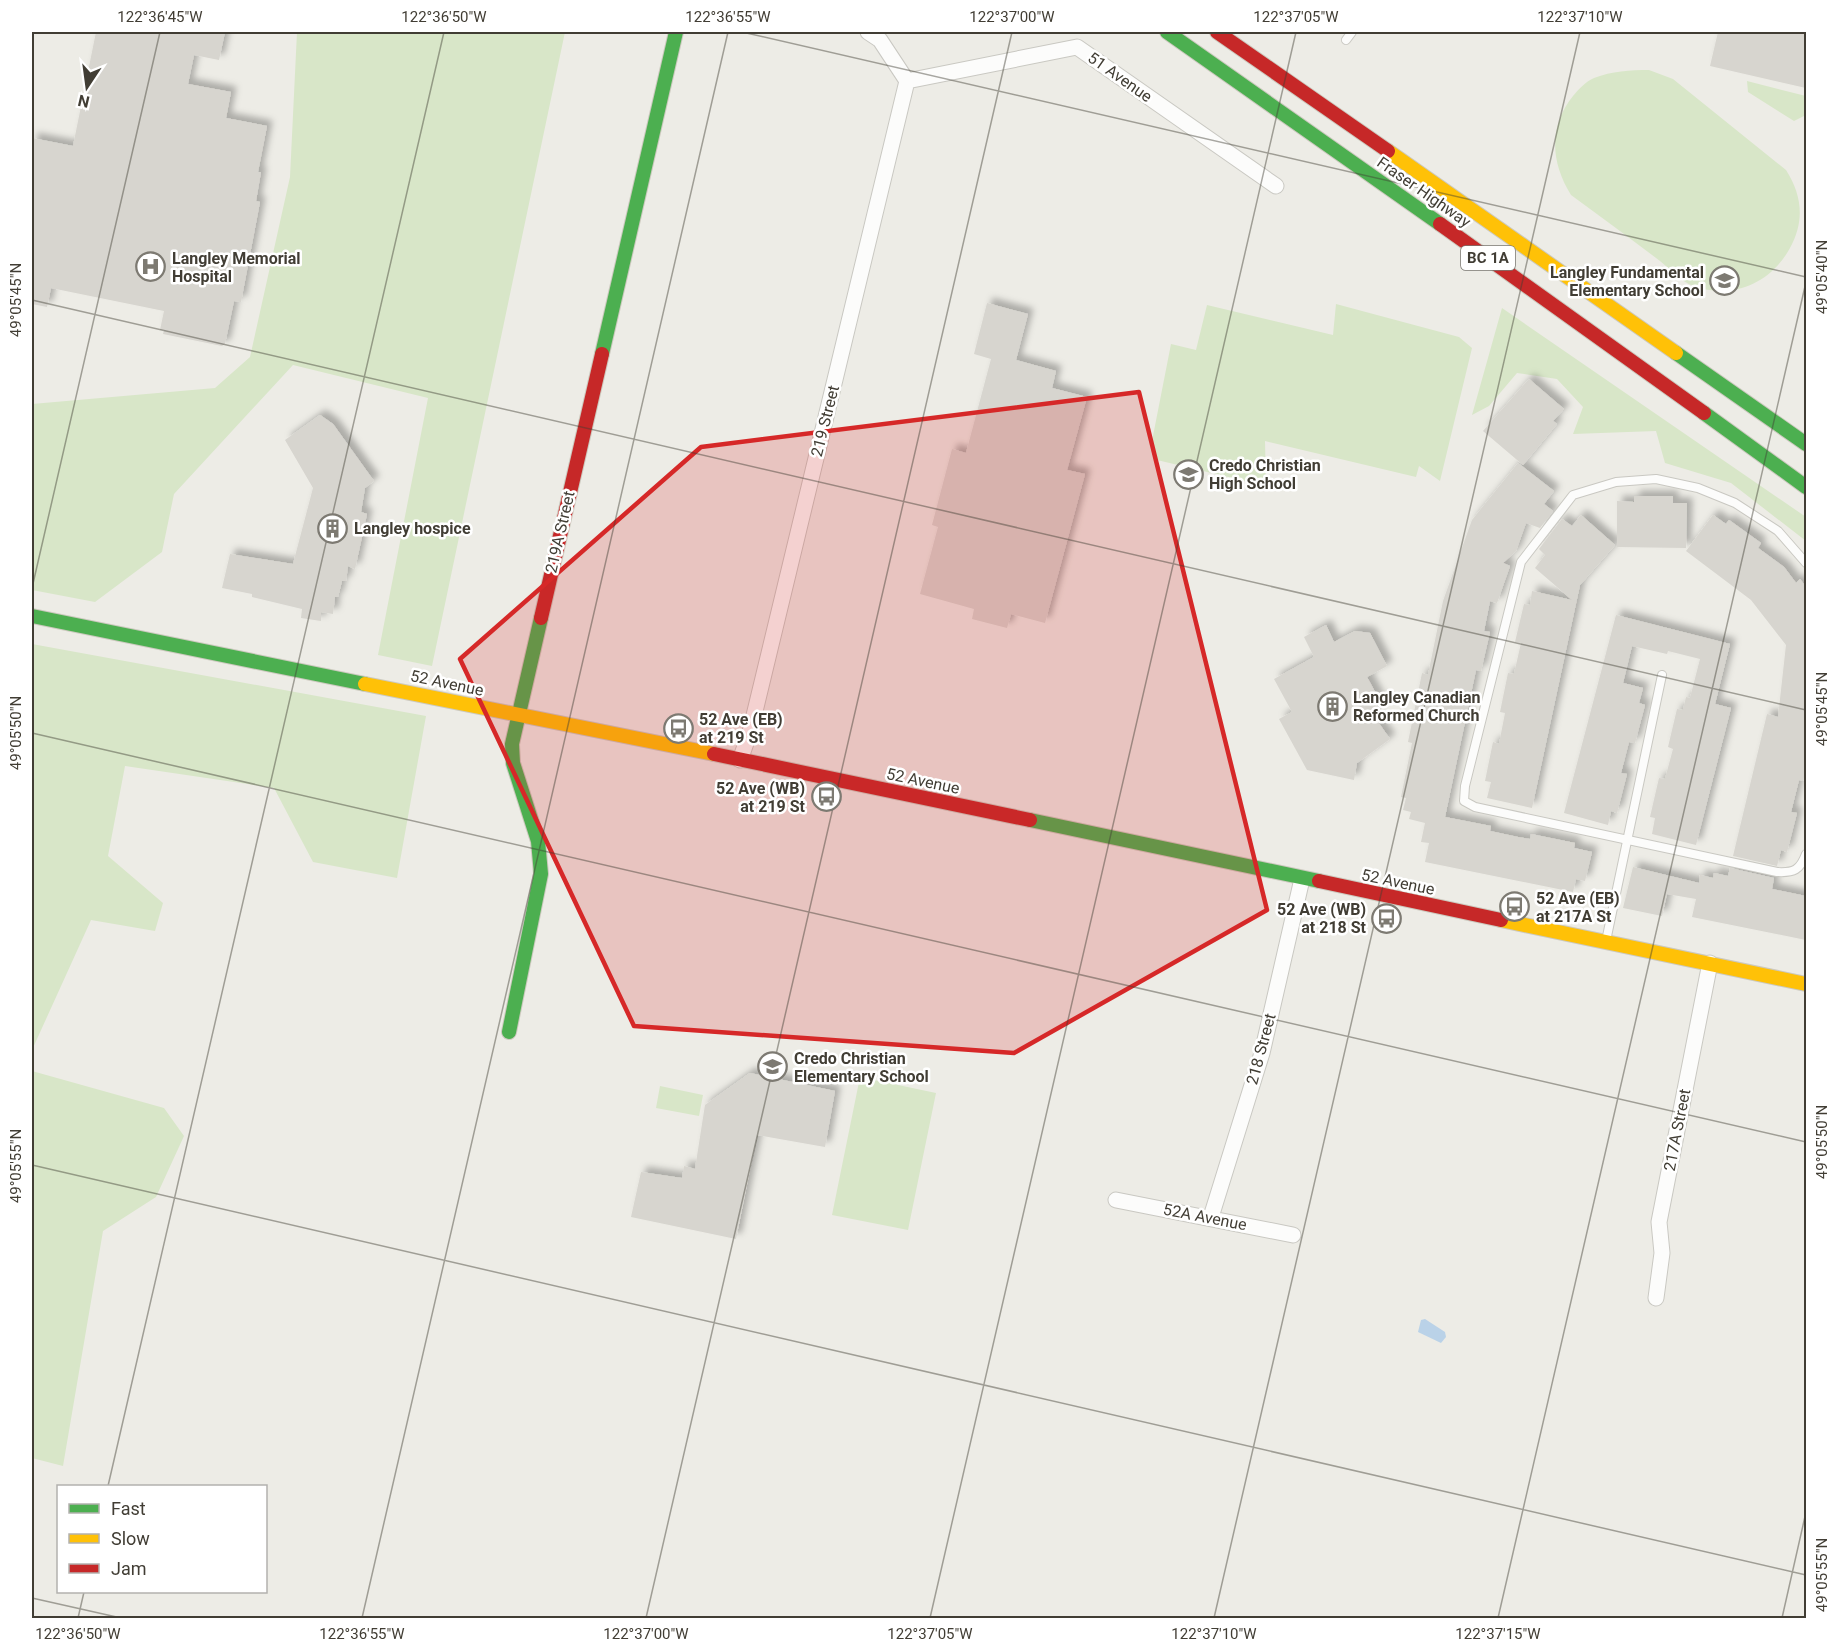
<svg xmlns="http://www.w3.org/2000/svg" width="1838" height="1650" font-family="Roboto,sans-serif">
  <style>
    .green { fill: #d8e6c8 }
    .water { fill: #bad2e8 }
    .building { fill: #d7d5cf; filter: url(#shadow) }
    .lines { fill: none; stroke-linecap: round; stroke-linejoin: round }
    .lane-casing { stroke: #c9c8c2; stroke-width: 10 }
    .street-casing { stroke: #c9c8c2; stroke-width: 17 }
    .fast-casing { stroke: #ccc9be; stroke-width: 16 }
    .slow-casing { stroke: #ccc9be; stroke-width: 16 }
    .jam-casing { stroke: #ccc9be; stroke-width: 16 }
    .lane { stroke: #fcfcfb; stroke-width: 8 }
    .street { stroke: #fcfcfb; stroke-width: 15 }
    .fast { stroke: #4caf50; stroke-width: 14 }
    .slow { stroke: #ffc107; stroke-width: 14 }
    .jam { stroke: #c62828; stroke-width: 14 }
    .marked { fill: #d62828; fill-opacity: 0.2; stroke: #d62828; stroke-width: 4.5; stroke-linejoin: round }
    .ticks { fill: none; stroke: #413d34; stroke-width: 1.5; stroke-opacity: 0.45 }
    .labels { text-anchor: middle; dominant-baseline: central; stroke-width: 5; stroke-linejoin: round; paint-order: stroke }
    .shield { fill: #fff; stroke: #7a7771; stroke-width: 1.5 }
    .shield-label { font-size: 15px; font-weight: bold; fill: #413d34 }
    .street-label { font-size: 16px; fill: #413d34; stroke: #fff }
    .poi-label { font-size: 16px; font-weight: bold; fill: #413d34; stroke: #fff; text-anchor: start }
    .neatline { fill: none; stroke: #413d34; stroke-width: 2 }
    .ticks-label { font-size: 15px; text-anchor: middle; fill: #413d34 }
  </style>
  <defs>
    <filter id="shadow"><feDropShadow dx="5.5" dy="-5.5" stdDeviation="3" flood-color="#0004"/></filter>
  </defs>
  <rect width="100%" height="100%" fill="#edece6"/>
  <path class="green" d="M297,32H565L432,666L378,655L428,398L293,365L174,494L162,552L95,602L32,590V404L215,388L250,357L290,177Z
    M1649,70L1673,79L1786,170C1802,195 1805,221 1790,248C1771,283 1733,300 1693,286C1682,282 1670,269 1660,261C1631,239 1601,217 1571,195C1551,163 1548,127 1573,96C1578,90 1586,81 1594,78C1612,71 1630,70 1649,70Z
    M1747,81L1806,96V115L1794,121L1748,92Z
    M1336,304L1459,337L1472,348L1440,481L1419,466L1416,477L1265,441L1266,486L1157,460L1152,441L1171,344L1196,350L1207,305L1333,335Z
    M1502,308L1806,517V541L1731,483L1665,463L1656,431L1573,434L1583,407L1557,379L1517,373L1489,406L1472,415Z
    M32,644L426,716L397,878L313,862L274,788L125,766L108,856L163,903L155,931L91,920L32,1050Z
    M32,1071L164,1108L184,1136L156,1197L103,1231L63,1466L32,1458Z
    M860,1077L936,1093L908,1230L832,1215Z
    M660,1086L703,1095L699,1116L656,1108Z"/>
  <path class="water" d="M1425,1319L1445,1332L1446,1337L1441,1343L1418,1332L1421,1320Z"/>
  <path class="building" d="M96,32H225L219,60L194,55L188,84L231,92L226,118L267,126L258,172H261L256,201L260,202L241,302L234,301L225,344L222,346L163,334L164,330H160L164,311L51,288L47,307L32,304V138L73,146Z
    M1718,32H1806V88L1710,66Z
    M987,303L1028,314L1016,360L1056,371L1052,388L1087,397L1067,470L1085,474L1045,623L1011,614L1007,628L972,619L974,609L920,594L938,527L932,525L952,449L966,453L991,359L974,354Z
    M1529,379L1564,409L1553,421L1557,424L1523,465L1483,431Z
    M320,415L333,424L374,481L365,488L361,512L367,514L355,569L348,566L346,581H342L338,597H335L333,614L321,612V621L301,618L302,609L252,597V594L222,588L230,554L293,564L313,488L285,440Z
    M1518,463L1554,491L1544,504L1553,511L1540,528L1526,523L1516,551L1503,563L1510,566L1497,603L1490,601L1484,631L1490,632L1481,671L1476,670L1445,817L1491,826L1490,831L1518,837L1530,839L1531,834L1575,843L1574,848L1592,852L1585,881L1576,879L1573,892L1425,862L1429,843L1421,842L1425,823L1409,819L1411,812L1403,810L1406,798L1401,797L1412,743L1408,742L1422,673L1428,675L1443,601L1472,520Z
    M1634,496H1673V503H1687L1686,548L1617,547V501L1634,502Z
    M1581,515L1615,545L1580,585L1532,808L1487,798L1491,782L1485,781L1493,742L1499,744L1505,713L1500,712L1508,673L1514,674L1521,643L1515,642L1524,604L1530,605L1532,591L1572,600L1535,568L1545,555L1539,549L1562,519L1572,526Z
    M1713,515L1726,524L1729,520L1761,543L1758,548L1784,567L1796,583L1800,579L1806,587V768L1803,781L1799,780L1791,812L1797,813L1787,852L1781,850L1777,866L1733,856L1767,714L1778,717L1786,645L1751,600L1686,551Z
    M1616,615L1730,644L1715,704L1731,708L1696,845L1652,834L1655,818L1650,817L1659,778L1665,779L1673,749L1668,747L1677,709L1683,710L1686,697L1690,698L1700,659L1668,651L1667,654L1632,646L1623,683L1643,688L1639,703L1645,705L1635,743L1629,742L1621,773L1627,774L1617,813L1611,811L1608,825L1564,813Z
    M1326,625L1334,642L1355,631L1370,633L1387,666L1367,677L1380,701L1371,712L1390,739L1357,763L1354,780L1307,770L1279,719L1292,712L1274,679L1314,657L1304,637Z
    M1633,867L1699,883L1700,875L1713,878L1714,873L1728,876L1730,868L1774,878L1772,889L1806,896V940L1692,917L1696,899L1667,894L1662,916L1623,908Z
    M750,1073L835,1091L825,1147L757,1135L736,1239L631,1217L641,1172L682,1178L684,1166L695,1169L705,1105Z"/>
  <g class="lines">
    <defs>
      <path id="lane" d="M1346,40L1352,32
        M1806,563L1778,531L1735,503L1698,488L1656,479L1616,482L1573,495L1521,562L1465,786L1464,801L1475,807L1777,872C1794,873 1800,870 1806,854
        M1606,941L1662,675"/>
      <path id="street" d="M868,32L880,40L907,81
        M907,81L1077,47L1276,186
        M740,760L750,732L907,81
        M1116,1200L1293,1235
        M1211,1217L1262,1053L1302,879
        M1656,1298L1662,1253L1659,1222L1710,963"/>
      <path id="fast" d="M1167,32L1440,224
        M1676,353L1806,444
        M602,354L676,32
        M1704,413L1806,487
        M32,616L365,684
        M1030,820L1319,881
        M509,1032L541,874L538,841L513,763L512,744L541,618"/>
      <path id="slow" d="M1388,151L1676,353
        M365,684L714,754
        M1501,920L1806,984"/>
      <path id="jam" d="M1217,32L1388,151
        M1440,224L1704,413
        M541,618L602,354
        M714,754L1030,820
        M1319,881L1501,920"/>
    </defs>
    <use href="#lane" class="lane-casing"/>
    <use href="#street" class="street-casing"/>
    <use href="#fast" class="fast-casing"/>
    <use href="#slow" class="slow-casing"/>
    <use href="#jam" class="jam-casing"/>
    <use href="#lane" class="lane"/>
    <use href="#street" class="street"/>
    <use href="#fast" class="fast"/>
    <use href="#slow" class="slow"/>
    <use href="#jam" class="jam"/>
  </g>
  <path class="marked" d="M1139,392L1267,910L1014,1053L634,1026L460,659L701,447Z"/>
  <path class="ticks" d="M742,32L1806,277M32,300L1806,710M32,588L160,32M32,733L1806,1142M32,1165L1806,1575M108,1486L444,32M32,1598L121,1618M78,1618L84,1592M362,1618L728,32M646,1618L1012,32M930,1618L1296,32M1214,1618L1580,32M1498,1618L1806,282M1782,1618L1806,1512"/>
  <defs>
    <symbol id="hospital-ring" viewBox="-11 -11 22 22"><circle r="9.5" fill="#fff" stroke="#7d7a72" stroke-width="1.5"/><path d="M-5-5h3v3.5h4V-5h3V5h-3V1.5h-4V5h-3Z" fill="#7d7a72"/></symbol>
    <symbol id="school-ring" viewBox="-11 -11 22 22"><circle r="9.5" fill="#fff" stroke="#7d7a72" stroke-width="1.5"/><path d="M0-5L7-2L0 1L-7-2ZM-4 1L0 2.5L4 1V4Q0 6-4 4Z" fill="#7d7a72"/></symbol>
    <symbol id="building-ring" viewBox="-11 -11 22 22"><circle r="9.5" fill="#fff" stroke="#7d7a72" stroke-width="1.5"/><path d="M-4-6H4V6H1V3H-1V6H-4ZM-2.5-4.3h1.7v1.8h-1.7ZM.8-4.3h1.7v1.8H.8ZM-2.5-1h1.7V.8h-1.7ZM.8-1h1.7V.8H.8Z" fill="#7d7a72"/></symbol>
    <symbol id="bus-ring" viewBox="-11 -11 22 22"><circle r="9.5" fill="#fff" stroke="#7d7a72" stroke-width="1.5"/><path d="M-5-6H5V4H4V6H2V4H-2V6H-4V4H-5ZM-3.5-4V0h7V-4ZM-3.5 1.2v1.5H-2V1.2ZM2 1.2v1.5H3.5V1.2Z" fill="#7d7a72"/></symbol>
  </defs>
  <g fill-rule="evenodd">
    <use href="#hospital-ring" x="134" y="250" width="33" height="33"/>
    <use href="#school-ring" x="1708" y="264" width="33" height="33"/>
    <use href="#school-ring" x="1172" y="458" width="33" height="33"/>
    <use href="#building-ring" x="316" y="512" width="33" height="33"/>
    <use href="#building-ring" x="1316" y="690" width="33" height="33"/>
    <use href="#bus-ring" x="662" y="712" width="33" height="33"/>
    <use href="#bus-ring" x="810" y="780" width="33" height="33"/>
    <use href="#bus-ring" x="1498" y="890" width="33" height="33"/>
    <use href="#bus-ring" x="1370" y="902" width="33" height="33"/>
    <use href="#school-ring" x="756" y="1050" width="33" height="33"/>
  </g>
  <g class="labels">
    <rect class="shield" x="1461" y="246" width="54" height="24" rx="4.5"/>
    <g class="shield-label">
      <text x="1488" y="258">BC 1A</text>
    </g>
    <g class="street-label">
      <text transform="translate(1120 77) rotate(35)">51 Avenue</text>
      <text transform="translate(1424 192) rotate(35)">Fraser Highway</text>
      <text transform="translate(825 421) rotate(-76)">219 Street</text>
      <text transform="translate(560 532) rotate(-77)">219A Street</text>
      <text transform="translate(447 683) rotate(12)">52 Avenue</text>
      <text transform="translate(923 781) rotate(12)">52 Avenue</text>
      <text transform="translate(1398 882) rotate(12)">52 Avenue</text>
      <text transform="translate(1261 1049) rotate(-75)">218 Street</text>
      <text transform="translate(1677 1130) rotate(-79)">217A Street</text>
      <text transform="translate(1205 1217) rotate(11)">52A Avenue</text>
    </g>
    <g class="poi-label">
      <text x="172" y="258">Langley Memorial<tspan x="172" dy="18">Hospital</tspan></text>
      <text x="1704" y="272" text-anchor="end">Langley Fundamental<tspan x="1704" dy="18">Elementary School</tspan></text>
      <text x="1209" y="465">Credo Christian<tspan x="1209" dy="18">High School</tspan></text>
      <text x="354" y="528">Langley hospice</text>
      <text x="1353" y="697">Langley Canadian<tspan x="1353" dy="18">Reformed Church</tspan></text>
      <text x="699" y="719">52 Ave (EB)<tspan x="699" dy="18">at 219 St</tspan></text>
      <text x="805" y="788" text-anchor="end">52 Ave (WB)<tspan x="805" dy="18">at 219 St</tspan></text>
      <text x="1536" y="898">52 Ave (EB)<tspan x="1536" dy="18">at 217A St</tspan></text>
      <text x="1366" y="909" text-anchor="end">52 Ave (WB)<tspan x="1366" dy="18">at 218 St</tspan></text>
      <text x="794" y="1058">Credo Christian<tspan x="794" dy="18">Elementary School</tspan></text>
    </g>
  </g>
  <rect width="1838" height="1650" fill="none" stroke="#ffffff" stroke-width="66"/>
  <rect x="57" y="1485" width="210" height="108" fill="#ffffff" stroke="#b3b1ae" stroke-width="1.5"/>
  <rect x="69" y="1504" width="30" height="9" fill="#4caf50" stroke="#b3b1ae" stroke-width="1.5"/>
  <text x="111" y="1515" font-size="18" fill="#413d34">Fast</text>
  <rect x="69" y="1534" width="30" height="9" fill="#ffc107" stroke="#b3b1ae" stroke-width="1.5"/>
  <text x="111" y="1545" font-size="18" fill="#413d34">Slow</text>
  <rect x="69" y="1564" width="30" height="9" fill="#c62828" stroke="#b3b1ae" stroke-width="1.5"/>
  <text x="111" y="1575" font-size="18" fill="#413d34">Jam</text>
  <g transform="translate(87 87) rotate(193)" stroke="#ffffff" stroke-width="4.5" paint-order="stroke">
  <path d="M0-4.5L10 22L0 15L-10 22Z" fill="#413d34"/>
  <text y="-9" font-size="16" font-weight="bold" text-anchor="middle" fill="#413d34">N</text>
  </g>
  <rect x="33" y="33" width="1772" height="1584" class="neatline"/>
  <g class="ticks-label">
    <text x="160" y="22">122°36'45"W</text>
    <text x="444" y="22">122°36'50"W</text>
    <text x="728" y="22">122°36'55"W</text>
    <text x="1012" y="22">122°37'00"W</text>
    <text x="1296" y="22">122°37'05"W</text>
    <text x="1580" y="22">122°37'10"W</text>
    <text transform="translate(1822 277) rotate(-90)" y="5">49°05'40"N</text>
    <text transform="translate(16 300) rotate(-90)" y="5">49°05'45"N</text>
    <text transform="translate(1822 709) rotate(-90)" y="5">49°05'45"N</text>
    <text transform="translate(16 733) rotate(-90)" y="5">49°05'50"N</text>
    <text transform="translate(1822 1142) rotate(-90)" y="5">49°05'50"N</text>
    <text transform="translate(16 1166) rotate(-90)" y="5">49°05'55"N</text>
    <text transform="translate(1822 1575) rotate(-90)" y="5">49°05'55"N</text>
    <text x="78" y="1639">122°36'50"W</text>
    <text x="362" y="1639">122°36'55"W</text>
    <text x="646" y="1639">122°37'00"W</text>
    <text x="930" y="1639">122°37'05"W</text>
    <text x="1214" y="1639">122°37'10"W</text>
    <text x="1498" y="1639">122°37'15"W</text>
  </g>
</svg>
